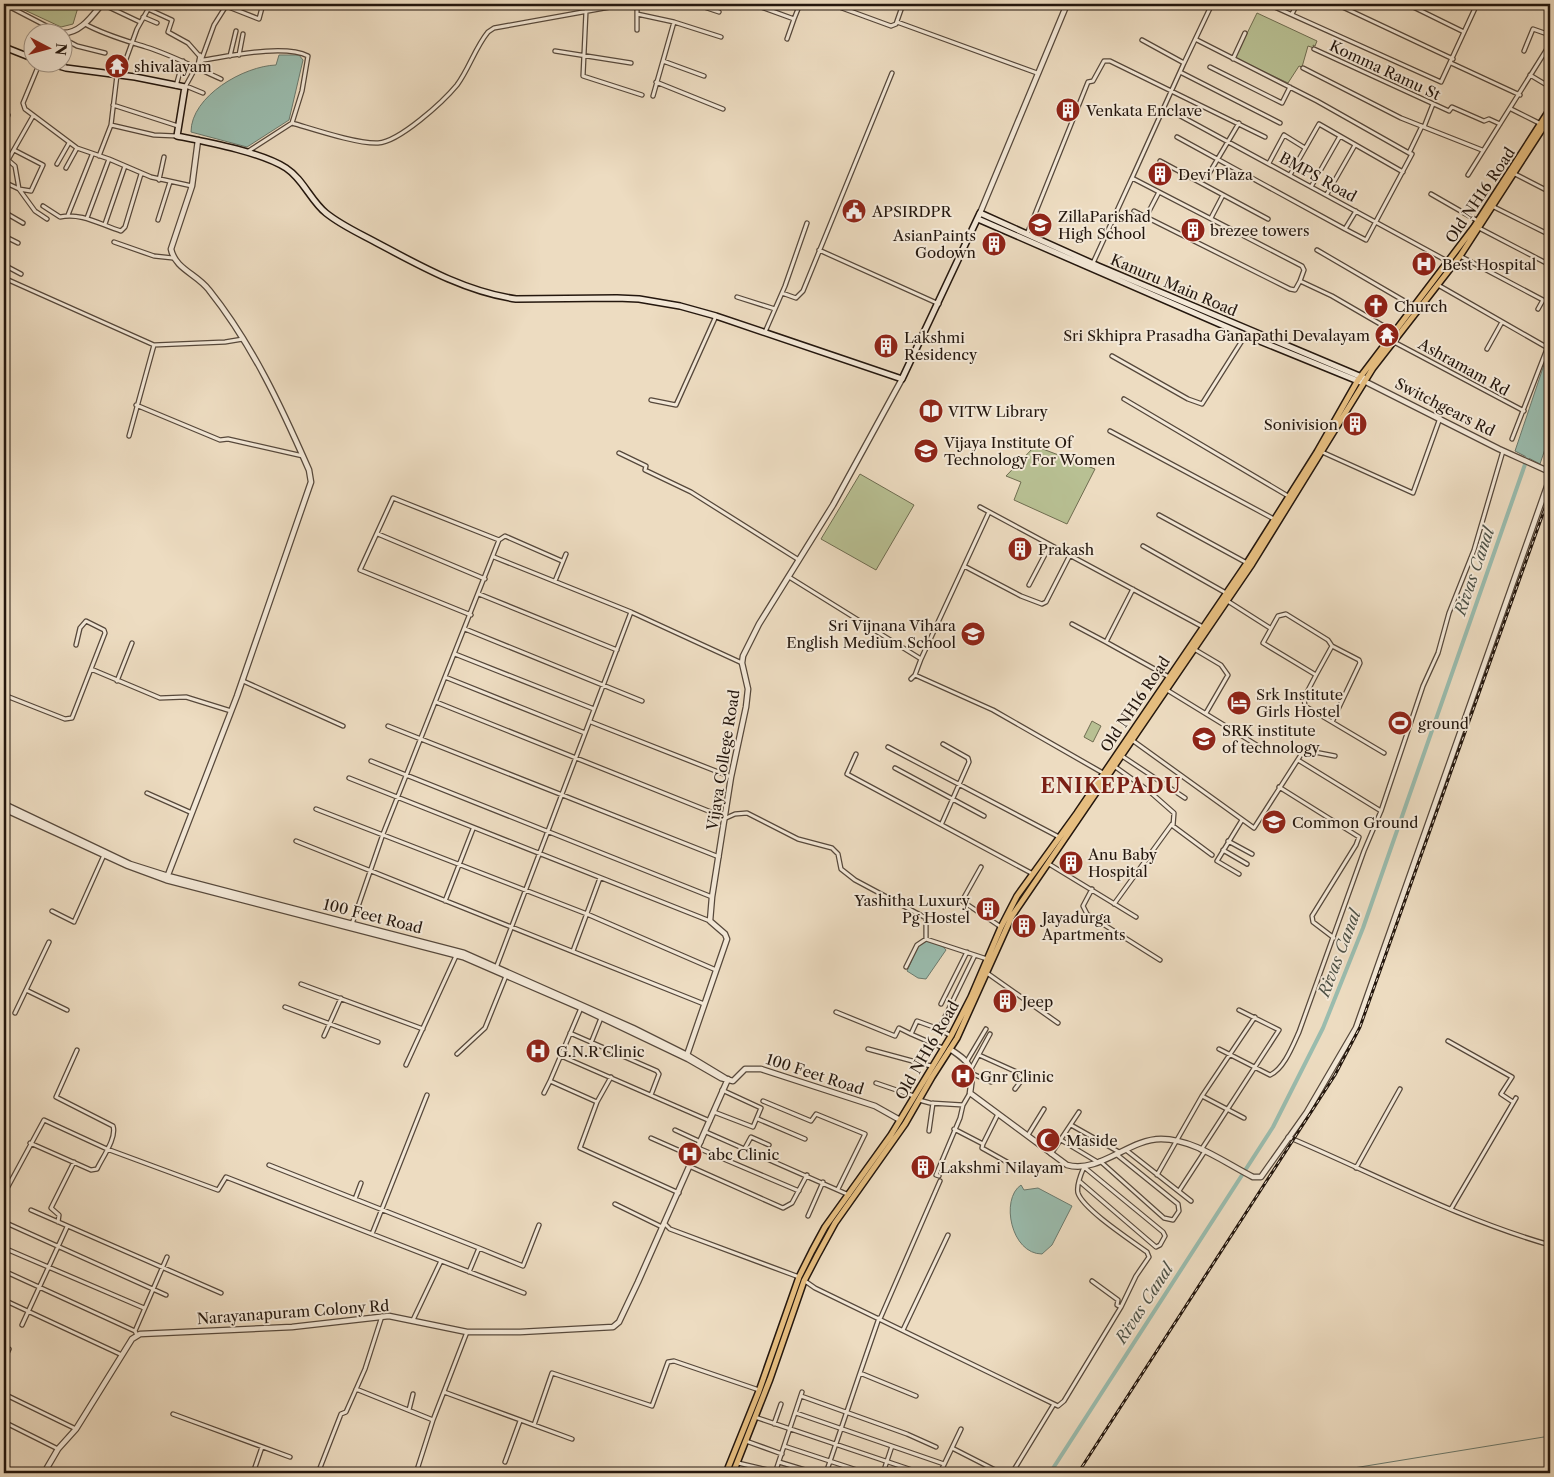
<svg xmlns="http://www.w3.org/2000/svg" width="1554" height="1477" font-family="'Libre Caslon Text',serif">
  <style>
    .green { fill: #b8c093; stroke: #6e6c50 }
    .water { fill: #9abcae; stroke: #6b7a6e }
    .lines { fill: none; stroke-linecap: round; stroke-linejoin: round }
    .stream { stroke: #6b7a6e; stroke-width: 1 }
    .canal { stroke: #9abcae; stroke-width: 4 }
    .minor-casing { stroke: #56483b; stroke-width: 5.5 }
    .tertiary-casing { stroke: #56483b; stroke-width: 7 }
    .secondary-casing { stroke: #24170e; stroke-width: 8 }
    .primary-casing { stroke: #24170e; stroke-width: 8 }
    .minor { stroke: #f3e8d7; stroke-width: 3 }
    .tertiary { stroke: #f3e8d7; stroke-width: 4.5 }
    .secondary { stroke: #f3e8d7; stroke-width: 5 }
    .primary { stroke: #e6be80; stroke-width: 5 }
    .rail-casing { stroke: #24170e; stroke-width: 3 }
    .rail { stroke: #f3e8d7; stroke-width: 1; stroke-dasharray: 4; stroke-linecap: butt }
    .labels { text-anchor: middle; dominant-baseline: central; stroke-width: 4; stroke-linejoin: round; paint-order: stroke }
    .poi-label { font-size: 15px; fill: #24170e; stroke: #f3e8d7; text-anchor: start }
    .street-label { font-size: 15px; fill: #24170e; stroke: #f3e8d7 }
    .water-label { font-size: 16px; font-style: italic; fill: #4d5146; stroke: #f3e8d7 }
    .district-label { font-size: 20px; font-weight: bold; letter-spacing: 1px; fill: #7a1f14; stroke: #f3e8d7 }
  </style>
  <rect width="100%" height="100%" fill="#eddcc1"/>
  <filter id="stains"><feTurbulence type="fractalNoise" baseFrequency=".004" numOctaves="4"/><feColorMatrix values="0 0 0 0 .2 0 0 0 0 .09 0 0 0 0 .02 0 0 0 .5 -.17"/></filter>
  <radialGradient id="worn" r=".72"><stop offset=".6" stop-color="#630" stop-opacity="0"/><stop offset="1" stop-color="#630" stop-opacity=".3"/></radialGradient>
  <path class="green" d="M19,4H79L73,24L61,27L18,7Z
    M1257,13L1317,41L1315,46L1313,45L1314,48L1308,46L1302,67L1299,66L1288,83L1235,58Z
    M1035,446L1095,469L1067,524L1014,500L1021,482L1006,476Z
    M860,474L914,505L876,570L821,539Z
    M1092,721L1101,726L1093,742L1084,737Z"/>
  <path class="water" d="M279,55H299L303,60L289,120L247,147L191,132C191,96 244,66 276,65Z
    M1550,347V434L1540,464L1515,451Z
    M927,941L941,944L946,950L926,979L918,978L907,971L919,944Z
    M1021,1185L1024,1190L1038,1188L1072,1206L1052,1245L1042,1254C1011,1254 1000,1199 1021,1185Z"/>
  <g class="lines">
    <path class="stream" d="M1323,1473L1550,1436"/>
    <path class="canal" d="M1050,1473L1273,1127L1323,1028L1363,928L1529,453"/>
    <defs>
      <path id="minor" d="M102,4L140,22
        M637,4V14L674,22L653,96
        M695,4L719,12
        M753,4L794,19L800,4
        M831,4L891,26L896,24L903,4
        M1268,4L1441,82L1477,4
        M1336,4L1453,59
        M1407,4L1464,32
        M1501,4L1504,5
        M6,5L58,32
        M226,6L259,19L263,4
        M148,9L172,20L168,32L188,43L203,60
        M586,11L583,76L642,95
        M1292,14L1297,4
        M143,17L157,23
        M674,22L721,37
        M897,22L1037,73
        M85,24C105,35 124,40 146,47C172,55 196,68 221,79
        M637,30V14
        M62,38L77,46L105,53
        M787,39L794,19
        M1197,40L1317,101L1409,153
        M1314,49L1449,111L1452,107L1484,121L1489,119L1500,124
        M555,51L631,63
        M1524,51L1533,29L1550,35
        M239,55L243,34
        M230,56L236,31
        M202,58L214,25L226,6
        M1233,59L1245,33
        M663,61L704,76
        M40,62L23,103L25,109L77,148L109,159L151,177L192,186
        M1184,63L1212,4
        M1451,63L1520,95
        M198,65L200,55
        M1210,67L1282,103L1290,87
        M1303,68L1401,118L1482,150
        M1180,72L1280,123
        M1530,75L1550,87
        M123,76L125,62L137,29L151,4
        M656,82L723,109
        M176,86L183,61
        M186,86L203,93
        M185,87L196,67L203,60C230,56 284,44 308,56L302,91L292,123L247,152
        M113,105L178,126
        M1511,109L1541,124
        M1175,113L1449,262
        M292,123C313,129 357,144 378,143C399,142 443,102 457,85C469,69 475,48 488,32L494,28L627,4
        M111,125L154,135L177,136
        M4,126L8,115
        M1424,127L1433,104
        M1177,137L1345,229L1356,211
        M14,150L43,165L31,191L19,189L15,166L8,160L33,116
        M99,156L111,125L117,75
        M1160,161L1268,219
        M1269,163L1284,135L1305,148
        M57,164L69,143
        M66,168L77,148
        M1515,174L1550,192
        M1290,175L1319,124L1403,172
        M1468,175L1550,44
        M1207,177L1239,123
        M1132,178L1184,63L1142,40
        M159,180L164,157
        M4,182L19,189L35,211L47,219
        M1311,187L1340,136
        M1327,194L1355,145
        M1431,194L1478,221
        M43,206L60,217C81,212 101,225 121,231L125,227L141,174
        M1494,207L1550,235
        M1134,211L1290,289L1295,290L1300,281
        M4,212L23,223
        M68,215L92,155
        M1146,217L1159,192
        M87,218L109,159
        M1211,218L1223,195
        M158,220L170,182
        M105,224L125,166
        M1479,228L1550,265
        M1345,229L1366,240L1412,154L1409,153L1422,126
        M1027,234L1088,82L1093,81L1104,61H1110L1265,137
        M4,236L18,243
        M114,242L154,256L173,258
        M819,250L939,304
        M1317,250L1413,306
        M1460,256L1543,300L1538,309
        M1093,263L1132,178L1302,266L1304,270L1300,281L1332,296L1394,332
        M4,265L21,274
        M4,278L154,345L225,342L243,339
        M1438,285L1548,348
        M782,293L796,298L803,291L892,73
        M737,297L775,309
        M765,332L785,286L807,223
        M1394,342L1524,411
        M1487,349L1502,322
        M1112,356L1188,399L1202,404L1245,336
        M1124,399L1288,496
        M651,400L676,405L716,316
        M136,405L220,440L228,439L303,456
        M1110,431L1274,519
        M129,436L154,345
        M1512,439L1550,341
        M1322,452L1413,493L1440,418
        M619,453L646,466L645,470L691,492L799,560
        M980,507L1203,627
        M1159,515L1247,563
        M378,534L485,579
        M1143,546L1226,593
        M494,557L631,612L496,968
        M964,566L1021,596L1042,604L1046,602L1070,555
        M789,577L921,659L915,675L993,710L1103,773
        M555,581L566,554
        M1029,585L1050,545
        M1133,589L1106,642L1169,677
        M479,594L617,650
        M1226,600L1270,628
        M631,612L742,663
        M471,615L360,570L393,498L499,540
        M1072,624L1106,642
        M465,629L642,701
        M1194,649L1221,665L1228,675L1206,713
        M455,654L594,709
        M921,659L989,512
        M91,669L160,698L186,697L231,711
        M1316,675L1304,698L1305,706L1384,753
        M445,677L585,733
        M911,679L915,675
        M117,681L132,643
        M243,681L343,726
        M1167,690L1260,747
        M4,695L65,719L72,718L105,633L104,630L86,621L80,628L76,645
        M436,702L726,818L735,814L747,813L798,839L832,848L838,854L841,869L855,880L926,918V939
        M591,722L731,777
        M1332,722L1360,663L1359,660L1332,646L1328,640L1286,614L1278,616L1263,643L1316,675L1332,646
        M388,726L719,857
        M1132,740L1254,828L1304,750L1335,756
        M888,747L1059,837
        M856,754L847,774L1033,874
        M1122,756L1185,798
        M1298,760L1381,811
        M371,761L712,897
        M1114,766L1149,791L1174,813L1173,826L1212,855
        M895,768L984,816
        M349,778L710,921
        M1279,787L1359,837L1356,845L1312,916L1313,922L1334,938
        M147,793L192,813
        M316,809L587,914L716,970
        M942,823L969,762L968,758L943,744
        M296,841L704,1004
        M1228,841L1252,854
        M1223,850L1247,864
        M1049,864L1136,917
        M981,867L962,901L1001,927
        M1239,874L1217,861L1242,820
        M1092,889L1083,906L1087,914L1160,960
        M445,901L473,829
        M1114,904L1172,824
        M52,911L74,922L104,855
        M352,924L383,834L499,540L505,536L562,561
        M573,951L600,878
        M906,967L917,945L926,939L987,959
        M987,973L1058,1023
        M301,984L423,1029
        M26,990L67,1010
        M941,1004L967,952
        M285,1007L378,1042
        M581,1008L550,1081L597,1102
        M836,1012L895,1036L899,1028L911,1034
        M15,1013L49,942
        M939,1029L951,1036
        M570,1033L657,1071L659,1074L651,1095
        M324,1036L341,998
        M1448,1041L1512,1077L1501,1094L1513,1102
        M591,1043L601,1018
        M943,1048L911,1034L917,1021L939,1029L975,955
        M868,1049L931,1066
        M1219,1049L1270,1075C1284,1069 1293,1045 1299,1032L1364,851L1381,811L1423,686L1438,653L1449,613L1474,550L1503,451
        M457,1054L485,1028L506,976
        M979,1055L1019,1073L1021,1081L1015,1089
        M561,1056L710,1121
        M967,1061L986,1029
        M406,1065L456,956
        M972,1067L990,1034
        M973,1074L991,1082
        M611,1077L597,1102L580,1148L679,1193
        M876,1083L914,1096
        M544,1093L550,1081
        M1202,1096L1244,1118
        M919,1100L930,1103L963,1105
        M763,1101L811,1121L816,1114L865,1134L838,1189
        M714,1112L753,1127L761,1108L722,1090
        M758,1119L805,1139
        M1071,1125L1119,1152
        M954,1129L983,1144L982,1148L1007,1162
        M675,1130L701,1142
        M929,1131L933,1103
        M706,1132L849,1195
        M1028,1135L1044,1109
        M1288,1137C1375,1174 1459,1219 1550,1245
        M651,1138L694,1157
        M1061,1140L1096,1161
        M30,1143L91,1170L97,1169C102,1158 117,1138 113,1126L56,1097L77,1050
        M983,1144L998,1114
        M698,1148L799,1191
        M745,1148L751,1137L769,1145
        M1126,1150L1191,1201
        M1201,1150L1279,1030L1239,1010
        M1051,1154L1079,1112
        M1100,1161L1164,1218L1173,1220L1179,1211L1178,1204L1116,1154
        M269,1165L479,1248L469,1272
        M691,1167L783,1208L792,1203L807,1175
        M1356,1168L1400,1089
        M1157,1175L1202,1096L1255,1017
        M939,1176L936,1175L960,1118L963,1105L970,1093
        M1179,1191L1205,1151
        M4,1194L44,1120L107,1149L218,1190L226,1177L372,1234L427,1095
        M355,1199L361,1183
        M615,1204L662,1227
        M1451,1209L1516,1098
        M31,1210L221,1293
        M808,1216L823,1182
        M4,1222L166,1295
        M58,1222L59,1215L51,1208L74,1162
        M664,1223L670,1229L799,1277
        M372,1234L524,1293
        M4,1248L144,1308
        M479,1248L523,1266L539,1225
        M4,1271L135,1331
        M805,1281L815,1288L1054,1404L1012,1473
        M1092,1281L1118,1300L1117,1305L1121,1307
        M4,1300L122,1355
        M880,1319L940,1181
        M413,1320L441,1261
        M22,1325L67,1227
        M903,1330L948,1235
        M137,1335L135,1331L167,1257
        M4,1360L9,1349
        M860,1373L879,1318
        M356,1389L433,1420
        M444,1392L572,1439
        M4,1394L76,1429
        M801,1396L907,1434L936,1447
        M1054,1404L1058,1406L1064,1401L1121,1307L1136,1276L1149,1257L1147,1252C1132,1241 1083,1209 1078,1193C1076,1185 1081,1174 1084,1167L1163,1232L1165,1236L1160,1245L1156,1247L1079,1181
        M409,1410L413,1394
        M796,1413L944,1464
        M173,1414L290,1457
        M755,1417L921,1473
        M4,1422L58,1449
        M774,1424L781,1404
        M534,1425L552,1373L652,1406L668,1362L674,1361L759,1390
        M746,1441L782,1454
        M784,1446L866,1473
        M952,1448L1001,1473
        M505,1462L520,1421
        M779,1462L815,1473
        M738,1463L776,1472
        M253,1473L262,1447
        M318,1473L341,1414L346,1412L365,1369L382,1316
        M416,1473L433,1420L467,1332
        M775,1473L802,1392
        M826,1473L860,1373L916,1396
        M883,1473L892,1446
        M940,1473L961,1429"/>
      <path id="tertiary" d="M62,33C80,34 92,16 102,4
        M980,213L1067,4
        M1368,383L1499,449L1550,472
        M4,804L130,864L168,876L464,953L633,1028L687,1055L725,1078
        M4,809L128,866L166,880L463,957L581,1008L688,1059L721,1078L733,1081L745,1069H761L875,1106L900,1120
        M166,880L237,696L311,482L309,470C281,406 252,344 209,290C197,274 175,269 171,249L192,186L198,140
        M950,1049C972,1064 974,1066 970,1093L1067,1165C1099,1174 1129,1139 1161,1139C1194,1139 1225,1163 1253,1177H1261L1307,1112L1356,1028L1550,478
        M687,1055L727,939L725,934L710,921L712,897L731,777L746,707L748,689L742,663L743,656L759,624L833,505L902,379
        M44,1473L58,1449L76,1429L132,1339L140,1334L292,1327L389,1316L467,1332H520L613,1327L619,1322L638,1282L728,1079"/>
      <path id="secondary" d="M4,47L32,58
        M45,62L66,68L135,77L185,87L177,136C207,142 261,152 286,168C303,179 311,201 326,213C342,226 361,234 379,244C422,267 467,292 516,299L617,298L639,299L680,306L716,316L902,379L980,213L1098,266L1364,378
        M978,219L1245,335L1363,383"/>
      <path id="primary" d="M726,1473L759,1391L799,1277L812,1251L825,1227L891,1135L951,1036L971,997L1001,927L1017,896L1077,813L1247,563L1317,452L1358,380L1474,227L1550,109
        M733,1473L770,1379L804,1281L817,1256L835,1223L905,1124L932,1077L957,1038L1012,916L1252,564L1373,368L1460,256L1550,117"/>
    </defs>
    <use href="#minor" class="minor-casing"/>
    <use href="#tertiary" class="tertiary-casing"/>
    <use href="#secondary" class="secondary-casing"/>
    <use href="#primary" class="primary-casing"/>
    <use href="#minor" class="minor"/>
    <use href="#tertiary" class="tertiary"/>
    <use href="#secondary" class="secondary"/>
    <use href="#primary" class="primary"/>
    <defs>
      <path id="rail" d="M1078,1473L1335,1075L1360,1027L1550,494"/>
    </defs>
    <use href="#rail" class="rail-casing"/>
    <use href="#rail" class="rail"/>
  </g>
  <defs>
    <symbol id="temple-disc" viewBox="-11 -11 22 22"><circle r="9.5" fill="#8f2418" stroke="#f3e8d7"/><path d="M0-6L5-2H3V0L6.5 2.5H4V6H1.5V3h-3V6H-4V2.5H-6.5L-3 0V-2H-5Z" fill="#fff"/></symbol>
    <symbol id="building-disc" viewBox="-11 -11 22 22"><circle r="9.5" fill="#8f2418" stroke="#f3e8d7"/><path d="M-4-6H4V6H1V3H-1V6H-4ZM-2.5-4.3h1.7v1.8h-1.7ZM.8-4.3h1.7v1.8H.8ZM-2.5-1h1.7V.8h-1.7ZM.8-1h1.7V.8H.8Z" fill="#fff"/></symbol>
    <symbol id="civic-disc" viewBox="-11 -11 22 22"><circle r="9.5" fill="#8f2418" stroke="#f3e8d7"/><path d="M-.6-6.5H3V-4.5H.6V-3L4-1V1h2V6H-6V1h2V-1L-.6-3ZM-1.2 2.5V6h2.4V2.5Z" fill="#fff"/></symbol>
    <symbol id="school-disc" viewBox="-11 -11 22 22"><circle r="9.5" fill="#8f2418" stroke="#f3e8d7"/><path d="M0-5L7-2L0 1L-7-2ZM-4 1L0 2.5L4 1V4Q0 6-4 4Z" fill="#fff"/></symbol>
    <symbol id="hospital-disc" viewBox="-11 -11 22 22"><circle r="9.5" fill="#8f2418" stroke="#f3e8d7"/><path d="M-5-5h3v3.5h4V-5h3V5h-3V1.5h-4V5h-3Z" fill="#fff"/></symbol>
    <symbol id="church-disc" viewBox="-11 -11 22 22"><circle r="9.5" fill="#8f2418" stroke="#f3e8d7"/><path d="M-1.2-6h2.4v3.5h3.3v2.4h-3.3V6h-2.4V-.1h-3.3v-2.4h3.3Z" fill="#fff"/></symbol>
    <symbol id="library-disc" viewBox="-11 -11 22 22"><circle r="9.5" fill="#8f2418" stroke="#f3e8d7"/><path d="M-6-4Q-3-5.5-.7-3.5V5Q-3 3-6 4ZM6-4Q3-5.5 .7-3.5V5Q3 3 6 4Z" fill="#fff"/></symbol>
    <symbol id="university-disc" viewBox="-11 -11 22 22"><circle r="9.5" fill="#8f2418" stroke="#f3e8d7"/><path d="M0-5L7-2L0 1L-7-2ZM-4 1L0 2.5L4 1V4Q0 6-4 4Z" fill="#fff"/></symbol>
    <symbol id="hotel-disc" viewBox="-11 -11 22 22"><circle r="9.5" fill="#8f2418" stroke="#f3e8d7"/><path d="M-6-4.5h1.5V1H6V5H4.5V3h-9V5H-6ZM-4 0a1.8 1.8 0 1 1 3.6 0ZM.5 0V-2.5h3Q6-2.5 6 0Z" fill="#fff"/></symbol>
    <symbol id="stadium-disc" viewBox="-11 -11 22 22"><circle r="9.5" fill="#8f2418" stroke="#f3e8d7"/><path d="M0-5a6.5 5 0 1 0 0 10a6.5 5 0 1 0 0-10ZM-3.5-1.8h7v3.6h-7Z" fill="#fff"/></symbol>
    <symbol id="mosque-disc" viewBox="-11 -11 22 22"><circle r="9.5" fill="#8f2418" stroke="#f3e8d7"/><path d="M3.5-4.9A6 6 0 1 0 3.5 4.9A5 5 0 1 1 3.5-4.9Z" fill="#fff"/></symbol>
  </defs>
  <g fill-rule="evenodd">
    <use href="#temple-disc" x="103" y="52" width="28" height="28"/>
    <use href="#building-disc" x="1054" y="96" width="28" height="28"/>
    <use href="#building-disc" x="1146" y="160" width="28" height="28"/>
    <use href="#civic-disc" x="840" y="197" width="28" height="28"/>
    <use href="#school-disc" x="1026" y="211" width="28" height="28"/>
    <use href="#building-disc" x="1179" y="216" width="28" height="28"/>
    <use href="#building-disc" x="980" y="230" width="28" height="28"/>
    <use href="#hospital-disc" x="1410" y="250" width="28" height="28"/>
    <use href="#church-disc" x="1362" y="292" width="28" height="28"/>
    <use href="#temple-disc" x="1373" y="321" width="28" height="28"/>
    <use href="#building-disc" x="872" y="332" width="28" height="28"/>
    <use href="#library-disc" x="917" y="397" width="28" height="28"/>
    <use href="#building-disc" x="1341" y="410" width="28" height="28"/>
    <use href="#university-disc" x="912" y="437" width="28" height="28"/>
    <use href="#building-disc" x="1006" y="535" width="28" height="28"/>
    <use href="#school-disc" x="959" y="620" width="28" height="28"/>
    <use href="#hotel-disc" x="1225" y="689" width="28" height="28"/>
    <use href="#stadium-disc" x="1386" y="709" width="28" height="28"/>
    <use href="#university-disc" x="1190" y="725" width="28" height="28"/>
    <use href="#university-disc" x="1260" y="808" width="28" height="28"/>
    <use href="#building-disc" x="1057" y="849" width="28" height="28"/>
    <use href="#building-disc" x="974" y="895" width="28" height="28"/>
    <use href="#building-disc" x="1010" y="912" width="28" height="28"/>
    <use href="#building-disc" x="991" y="987" width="28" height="28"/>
    <use href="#hospital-disc" x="524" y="1037" width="28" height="28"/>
    <use href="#hospital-disc" x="949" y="1062" width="28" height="28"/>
    <use href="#mosque-disc" x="1034" y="1126" width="28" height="28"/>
    <use href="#hospital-disc" x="676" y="1140" width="28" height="28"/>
    <use href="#building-disc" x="909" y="1153" width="28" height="28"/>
  </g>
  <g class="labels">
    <g class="poi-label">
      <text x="134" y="66">shivalayam</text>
      <text x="1086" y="110">Venkata Enclave</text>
      <text x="1178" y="174">Devi Plaza</text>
      <text x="872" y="211">APSIRDPR</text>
      <text x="1058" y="216">ZillaParishad<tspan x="1058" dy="17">High School</tspan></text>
      <text x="1210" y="230">brezee towers</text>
      <text x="976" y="235" text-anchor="end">AsianPaints<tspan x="976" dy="17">Godown</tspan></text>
      <text x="1442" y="264">Best Hospital</text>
      <text x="1394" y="306">Church</text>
      <text x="1370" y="335" text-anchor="end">Sri Skhipra Prasadha Ganapathi Devalayam</text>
      <text x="904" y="337">Lakshmi<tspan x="904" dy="17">Residency</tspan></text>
      <text x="948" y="411">VITW Library</text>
      <text x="1338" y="424" text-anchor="end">Sonivision</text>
      <text x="944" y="442">Vijaya Institute Of<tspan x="944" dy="17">Technology For Women</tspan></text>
      <text x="1038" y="549">Prakash</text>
      <text x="956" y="625" text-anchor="end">Sri Vijnana Vihara<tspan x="956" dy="17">English Medium School</tspan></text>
      <text x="1256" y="694">Srk Institute<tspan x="1256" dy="17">Girls Hostel</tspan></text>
      <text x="1418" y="723">ground</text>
      <text x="1222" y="730">SRK institute<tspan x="1222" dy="17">of technology</tspan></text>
      <text x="1292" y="822">Common Ground</text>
      <text x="1088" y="854">Anu Baby<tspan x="1088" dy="17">Hospital</tspan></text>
      <text x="970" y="900" text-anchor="end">Yashitha Luxury<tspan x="970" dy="17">Pg Hostel</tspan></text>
      <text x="1042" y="917">Jayadurga<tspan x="1042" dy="17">Apartments</tspan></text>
      <text x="1022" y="1001">Jeep</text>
      <text x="556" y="1051">G.N.R Clinic</text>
      <text x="980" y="1076">Gnr Clinic</text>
      <text x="1066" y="1140">Maside</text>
      <text x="708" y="1154">abc Clinic</text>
      <text x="940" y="1167">Lakshmi Nilayam</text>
    </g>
    <g class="street-label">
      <text transform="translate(1385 70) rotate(25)">Komma Ramu St</text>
      <text transform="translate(1318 177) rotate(29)">BMPS Road</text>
      <text transform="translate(1480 195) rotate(-56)">Old NH16 Road</text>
      <text transform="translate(1174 285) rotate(23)">Kanuru Main Road</text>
      <text transform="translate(1464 367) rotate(29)">Ashramam Rd</text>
      <text transform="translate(1445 407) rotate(27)">Switchgears Rd</text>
      <text transform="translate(1135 704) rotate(-56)">Old NH16 Road</text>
      <text transform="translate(723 760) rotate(-81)">Vijaya College Road</text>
      <text transform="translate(373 916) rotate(14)">100 Feet Road</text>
      <text transform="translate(927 1050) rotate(-60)">Old NH16 Road</text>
      <text transform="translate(815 1074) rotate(18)">100 Feet Road</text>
      <text transform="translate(293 1312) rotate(-4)">Narayanapuram Colony Rd</text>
    </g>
    <g class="water-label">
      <text transform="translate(1474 571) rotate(-71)">Rivas Canal</text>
      <text transform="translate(1339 953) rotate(-69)">Rivas Canal</text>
      <text transform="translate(1144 1303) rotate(-57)">Rivas Canal</text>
    </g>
    <g class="district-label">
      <text x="1111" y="786">ENIKEPADU</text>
    </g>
  </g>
  <rect width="1554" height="1477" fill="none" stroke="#eddcc1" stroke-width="20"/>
  <rect x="5" y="5" width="1544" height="1467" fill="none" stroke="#24170e" stroke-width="2.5"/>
  <rect x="10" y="10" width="1534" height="1457" fill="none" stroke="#24170e"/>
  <g transform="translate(48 48) rotate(96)"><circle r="24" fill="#f3e8d7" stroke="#a09487"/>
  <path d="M0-4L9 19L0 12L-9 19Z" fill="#8f2418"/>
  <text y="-8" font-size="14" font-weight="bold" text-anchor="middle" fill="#24170e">N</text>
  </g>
  <rect width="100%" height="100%" filter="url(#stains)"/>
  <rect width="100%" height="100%" fill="url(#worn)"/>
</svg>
